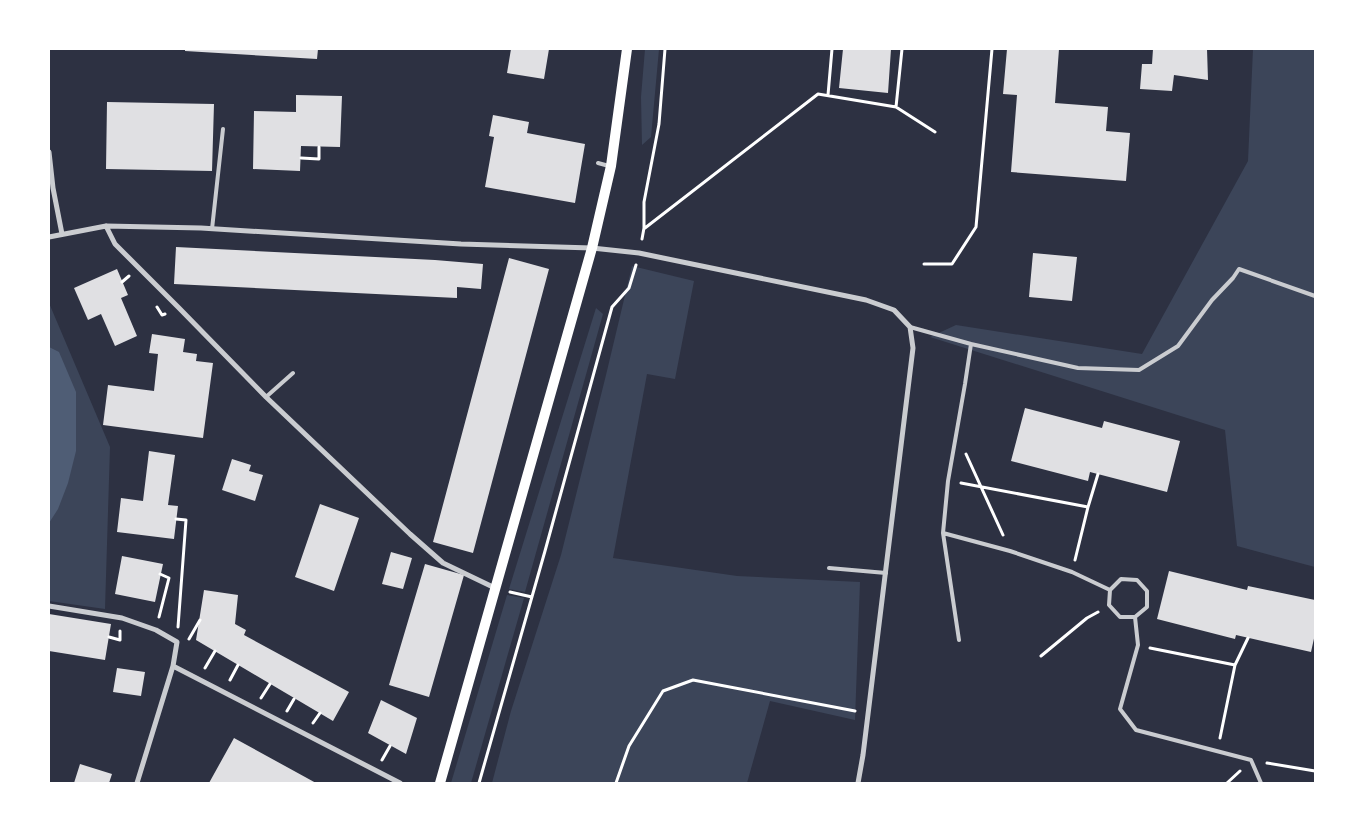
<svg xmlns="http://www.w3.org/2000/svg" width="1364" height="832" font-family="'Public Sans',sans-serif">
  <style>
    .green { fill: #3c4559 }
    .water { fill: #4f5d75 }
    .building { fill: #e0e0e3 }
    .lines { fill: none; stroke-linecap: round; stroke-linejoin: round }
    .path { stroke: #fff; stroke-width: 3 }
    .service { stroke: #caccd0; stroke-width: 4 }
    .minor { stroke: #caccd0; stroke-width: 5 }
    .secondary { stroke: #fff; stroke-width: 10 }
  </style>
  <rect width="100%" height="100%" fill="#2d3142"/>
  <path class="green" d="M645,49H659L651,137L642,145L641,97Z
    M1253,49H1315V567L1237,546L1225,430L930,337L956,325L1142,354L1248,161Z
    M632,266L694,281L675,379L647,374L613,558L737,576L860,582L855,720L770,701L747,783H492L511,711L561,555L606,375Z
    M49,303L110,447L105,609L49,601Z
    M596,308L603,314L525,592L509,589Z
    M507,595L524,598L471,783H451Z"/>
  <path class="water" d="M49,347L59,352L76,392V451L68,483L58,509L49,523Z"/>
  <path class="building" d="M185,49H318L317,59L185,51Z
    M511,49H549L544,79L507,73Z
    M843,49H891L888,93L839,88Z
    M1007,49H1059L1055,103L1108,107L1106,131L1130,133L1126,181L1011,172L1017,95L1003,94Z
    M1153,49H1207L1208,80L1174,75L1172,91L1140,89L1142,64H1152Z
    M296,95L342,96L340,147L301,146L300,171L253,169L254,111L296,112Z
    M107,102L214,104L212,171L106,169Z
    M493,115L529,122L527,133L585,144L575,203L485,187L494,137L489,136Z
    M176,247L435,260L483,264L481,289L457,287V298L174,284Z
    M1033,253L1077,257L1072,301L1029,297Z
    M509,258L549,269L473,553L433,542Z
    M117,269L128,295L121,298L137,336L115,346L101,314L88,320L74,288Z
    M152,334L185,339L183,352L197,354L196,361L213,363L203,438L103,425L108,385L154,391L158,354L149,353Z
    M1025,408L1102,428L1104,421L1180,441L1167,492L1090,472L1088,481L1011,461Z
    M149,451L175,455L168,505L178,506L174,539L117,532L121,498L143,501Z
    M232,459L251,465L249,471L263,475L255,501L222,490Z
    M320,504L359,518L334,591L295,577Z
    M391,552L412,558L403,589L382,584Z
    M122,556L163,564L155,602L115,594Z
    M425,564L464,575L429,697L389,685Z
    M1169,571L1247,590L1248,586L1315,600V634L1311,652L1236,635L1235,639L1157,619Z
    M204,590L238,595L235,624L246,630L244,635L349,692L333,721L196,640Z
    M49,614L111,624L105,660L49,651Z
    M117,668L145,672L141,696L113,692Z
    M381,700L417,718L406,754L368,733Z
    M234,738L316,783H209Z
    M80,764L112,774L109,783H74Z"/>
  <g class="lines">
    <path class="path" d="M828,95L832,49
      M896,107L902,49
      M301,158L319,159V147
      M645,228L818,94L896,107L935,132
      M642,239L644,228V202L659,124L665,49
      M924,264H952L976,227L992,49
      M122,282L129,276
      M157,307L162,315L165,314
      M966,454L1003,535
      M961,483L1088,507L1075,560
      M1088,507L1098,474
      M176,519L186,520L178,627
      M510,592L532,597
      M159,617L169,578L160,574
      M109,637L120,640V631
      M189,639L200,620
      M1150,648L1235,665
      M1041,656L1087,618L1098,612
      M205,668L215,651
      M230,680L238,665
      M261,698L270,684
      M287,711L294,699
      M313,723L320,713
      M1220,738L1235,665L1248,638
      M382,760L390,746
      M1267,763L1315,771
      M479,783L545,551L612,307L629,288L636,265
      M616,783L629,746L663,691L693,680L855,711
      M1227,783L1240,771"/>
    <path class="service" d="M598,163L609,166
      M212,229L223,129
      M910,327L971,344L965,384L948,481L943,533L959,640
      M971,344L1078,368L1139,370L1178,346L1212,300L1233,278L1239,269L1315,296
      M266,397L293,373
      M943,533L1010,551L1072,572L1110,590
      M829,568L886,573
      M1121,579L1137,580L1147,591V607L1135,617H1120L1109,605L1110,590Z
      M1135,617L1138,645L1120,709L1136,730L1251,760L1261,783"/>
    <path class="minor" d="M49,152L53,188L62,234
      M106,226L115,244L179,308L266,397L410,534L443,563L495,588
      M49,237L106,226L201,228L461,244L592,248L639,253L866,300L894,310L910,327L913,348L863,755L858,783
      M49,606L122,618L156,630L177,642L173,666L137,783
      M173,666L400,783"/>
    <path class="secondary" d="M440,783L592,248L611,166L627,49"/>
  </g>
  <rect width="1364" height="832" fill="none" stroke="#ffffff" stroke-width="100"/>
</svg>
